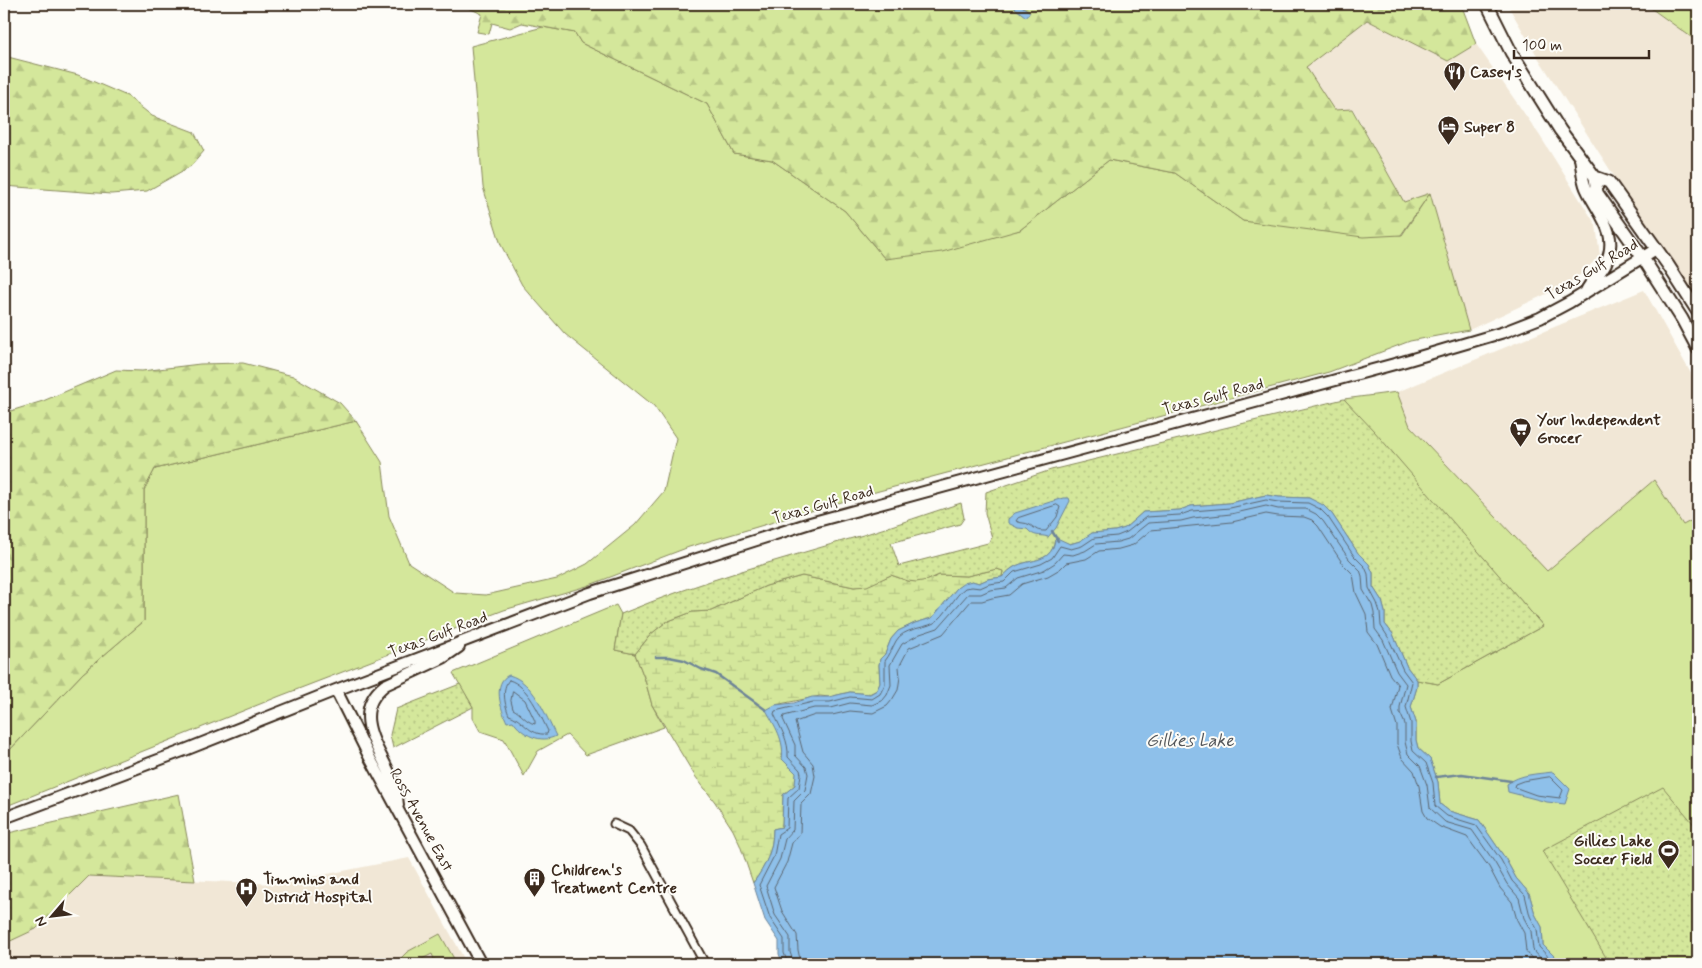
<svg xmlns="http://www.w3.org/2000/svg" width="1702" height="968" font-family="Mynerve,sans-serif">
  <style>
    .built { fill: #f1e7d6 }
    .grass { fill: #d4e79b; stroke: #88885c }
    .forest { fill: url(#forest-firs); stroke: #88885c }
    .wetland { fill: url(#wetland-marsh); stroke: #88885c }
    .park { fill: url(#park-dots); stroke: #88885c }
    .water { fill: #8ec0ea; stroke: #6d8498 }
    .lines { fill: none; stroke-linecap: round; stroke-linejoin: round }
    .shore { stroke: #5c6670; stroke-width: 1 }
    .stream { stroke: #6d8498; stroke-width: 2.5 }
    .street-casing { stroke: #3b2a1e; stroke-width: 11 }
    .secondary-casing { stroke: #3b2a1e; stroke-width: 14 }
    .primary-casing { stroke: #3b2a1e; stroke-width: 15 }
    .street { stroke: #fdfcf7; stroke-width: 7 }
    .secondary { stroke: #fdfcf7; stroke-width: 10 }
    .primary { stroke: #fdfcf7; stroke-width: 11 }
    .labels { text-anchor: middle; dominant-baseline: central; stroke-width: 4; stroke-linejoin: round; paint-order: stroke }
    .poi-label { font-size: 16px; font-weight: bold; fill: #3b2a1e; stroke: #fdfcf7; text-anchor: start }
    .street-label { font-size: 16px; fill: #3b2a1e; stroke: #fdfcf7 }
    .water-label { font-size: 18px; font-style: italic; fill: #54575b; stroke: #fdfcf7 }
  </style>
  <defs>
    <pattern id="forest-firs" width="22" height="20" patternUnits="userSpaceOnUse" patternTransform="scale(1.25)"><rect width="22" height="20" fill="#d4e79b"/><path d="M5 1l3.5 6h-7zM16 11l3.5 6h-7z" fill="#b7c685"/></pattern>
    <pattern id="wetland-marsh" width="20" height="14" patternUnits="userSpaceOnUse" patternTransform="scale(1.25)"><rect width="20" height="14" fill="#d4e79b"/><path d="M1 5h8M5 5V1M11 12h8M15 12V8" fill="none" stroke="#b7c685"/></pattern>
    <pattern id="park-dots" width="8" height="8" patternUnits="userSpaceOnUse" patternTransform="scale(1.25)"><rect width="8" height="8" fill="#d4e79b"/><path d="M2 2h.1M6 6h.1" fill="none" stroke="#b7c685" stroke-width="1.8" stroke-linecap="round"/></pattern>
  </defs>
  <rect width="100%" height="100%" fill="#fdfcf7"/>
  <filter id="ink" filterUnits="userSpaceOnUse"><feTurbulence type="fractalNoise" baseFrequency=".02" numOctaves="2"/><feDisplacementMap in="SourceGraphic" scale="10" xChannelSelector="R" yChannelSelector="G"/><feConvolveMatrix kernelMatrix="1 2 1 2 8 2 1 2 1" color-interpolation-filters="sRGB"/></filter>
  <g filter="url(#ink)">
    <path class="built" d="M1507,4H1536L1539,7L1553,4H1644L1698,42V307L1539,59Z
      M1367,20L1448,61L1476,44L1540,136L1596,225L1600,256L1572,282L1469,330L1430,193L1404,202L1353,109L1334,110L1305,67Z
      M1644,290L1698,386V517L1683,525L1654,480L1547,572L1410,426L1397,392Z
      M409,858L467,964H4V944L36,929L89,876L277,884Z"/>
    <path class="grass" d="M1645,4H1698V42Z
      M543,27L575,33L581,43L707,104L734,154L772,160L845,211L885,259L1020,230L1109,160L1175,173L1243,221L1402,235L1430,193L1469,330L1410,341L1329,372L879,491L689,547L587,586L504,610L280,696L4,807V756L83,673L144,621V490L155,469L356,421L382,462L389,516L409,563L455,593L486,595L557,579L587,564L635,525L664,491L676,438L654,406L565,334L522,285L501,245L483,187L471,46Z
      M1397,392L1410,426L1547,571L1654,480L1683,525L1698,517V905L1610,964H1562L1543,945L1542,927L1535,914L1529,893L1516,878L1505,858L1479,820L1449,811L1440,804L1438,782L1430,759L1418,748L1416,740V722L1411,707L1417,687V680L1438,684L1543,626L1344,399Z
      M616,605L621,614L615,650L635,654L645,680L652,705L664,727L586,755L567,735L538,751L524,776L504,739L480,731L473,718V707L453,673Z
      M440,934L457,964H436L432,954L412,964H395L407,952Z"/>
    <path class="forest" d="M460,4H1461L1476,44L1448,61L1367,20L1306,67L1334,110L1352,109L1404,202L1430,193L1401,235L1363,237L1243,221L1175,173L1109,160L1020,230L942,252L885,259L845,211L772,160L734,154L707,104L581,43L575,33L522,23L510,28L492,23L489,34L477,32L482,14Z
      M4,56L78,75L127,96L152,116L194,132L204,151L191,166L147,191L111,194L4,186Z
      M243,363L293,376L340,403L356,421L155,469L144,490V621L83,673L4,756V413L43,401L116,370L142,371L200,364Z
      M179,794L195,881L89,876L36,929L4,944V834Z"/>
    <path class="wetland" d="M997,569L1003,571L1002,577L988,579L979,583L972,581L957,588L932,618L915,623L898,631L891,639L885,654L880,659L879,665L880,683L877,690L869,694L850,692L829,697L820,696L775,705C778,722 785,743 782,759L797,773L795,785L783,795L782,827L773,829C773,850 766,866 753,883L740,845L733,830L715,802L695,776L652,705L645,680L635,654L651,634L666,622L692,612L711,611L766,586L802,576L854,587L867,585L891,575L908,581L928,580L939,575L967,576Z"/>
    <path class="park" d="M1344,399L1374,431L1543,626L1438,684L1417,680L1407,667L1393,634L1385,624V612L1382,601L1373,587V573L1369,564L1358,553L1332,514L1309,498L1279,497L1266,495L1229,503L1191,506L1180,510L1143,512L1125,528L1115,531L1093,533L1080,541L1070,544L1055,540C1051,566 1027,557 1011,569C1008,571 1005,575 1002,577L1003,571L997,569L967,576L939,575L928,580L916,582L908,581L891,575L867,586L854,587L802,576L766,586L711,611L692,612L666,622L651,634L635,654L615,650L621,614C700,581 782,559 863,535C896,525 929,513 961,503L964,518L960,524L891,543L899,566L988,543L992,538L985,513L986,492L1051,470Z
      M460,684L473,707L393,748L390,735L396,709Z
      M1663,787L1698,829V964H1610L1542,851Z"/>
    <path class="water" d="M1012,4H1019L1030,12L1026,17L1011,5Z
      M1266,495L1279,497L1309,498L1323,505L1332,514L1358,553L1369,564L1373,573V587L1382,601L1385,612V624L1393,634L1407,667L1417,680V687L1411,707L1416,722V740L1418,748L1430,759L1438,782L1440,804L1449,811L1479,820L1505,858L1516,878L1529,893L1535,914L1542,927L1543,945L1562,964H783L779,954V941L765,920L753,883C766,866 773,850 773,829L782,827L783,795L795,785L796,773L782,759C785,741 775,726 766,710L775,705L794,703L812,697H829L850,692L870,694L877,690L880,683L879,665L880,659L885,654L891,639L898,631L915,623L932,618L957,588L964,583L972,581L979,583L988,579L1002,577C1005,575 1008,571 1011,569C1027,557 1051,566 1055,540L1057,538L1070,544L1080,541L1092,533L1115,531L1125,528L1143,512L1180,510L1191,506L1229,503Z
      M1063,498H1069L1070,501L1056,528L1048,537C1039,534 1035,538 1027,529L1018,528L1008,523V519L1015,513Z
      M509,675C534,682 545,714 556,736C541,744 522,735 513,721L507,722C501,710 492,682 509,675Z
      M1553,772L1570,789L1565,804L1547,802L1508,792L1507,784C1520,774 1537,774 1553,772Z"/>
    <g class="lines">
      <path class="shore" d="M1057,505L1060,507L1057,517L1046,531C1036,531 1038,530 1030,525C1025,522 1021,524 1016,521L1018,518Z
        M509,680C528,685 540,715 548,731L547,734C529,736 523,719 509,715C505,706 501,688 509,680Z
        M513,691L525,700L535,721V724C526,722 521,713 513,709L511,701Z
        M1550,777L1563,790L1560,798L1536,795L1514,787L1515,784L1523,781Z
        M788,964L784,953V939L770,918L759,885L774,856L778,834L787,828L788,798L799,788L801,774L800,770L788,757C789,741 781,729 774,714L775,711L813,702H830L850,697L872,699L880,694L885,684V661C890,655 892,648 896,641C903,628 923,629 934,623C946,616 954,596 965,588L972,587L980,588L989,584L1004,582L1014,572L1041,564L1052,558L1060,546L1071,549L1082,546L1094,538L1117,536L1127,532L1146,517L1180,515L1192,511L1230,508L1266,500L1278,502L1308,503L1320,509L1328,517L1354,556L1365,567L1368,574L1369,588L1377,603L1380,612L1381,626L1388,637L1403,670L1412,682L1406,707L1411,723V741L1413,751L1426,763L1433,783L1435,806L1447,816L1476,825L1501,860L1512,881L1525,895L1530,916L1537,929L1539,947L1555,964
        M794,964L790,952V937L775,915L766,886L780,859L785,839L793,830L794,801L805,790L808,774L806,767L795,755V745L783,719L784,716L814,708H831L850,703L872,705L883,700L887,695L891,685L890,665L902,644L920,634L938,628L968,594H981L990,590L1006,588L1018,578L1044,570L1055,563L1063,554L1073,555L1085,551L1096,544L1118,542L1128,539L1148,523L1181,521L1193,518L1231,514L1266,506L1278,509H1306L1316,514L1323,521L1349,559L1360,570L1362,576L1363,590L1372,605L1374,613L1375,629L1383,640L1397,672L1406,684L1400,707V713L1405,724V742L1408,754L1420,766L1427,785L1430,808L1445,822L1472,830L1495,863L1507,884L1519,898L1524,918L1531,931L1533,950L1546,964
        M801,964L798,950L797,935L782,911L774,887L787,862L792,843L800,833L801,804L811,794L815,776L813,764L803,752L795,722L815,715H832L850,711L873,713L887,706L892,700L898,690L900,677L899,667L909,648L943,634L971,601H982L992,598L1009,595L1022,584L1048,576L1060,569L1066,563L1086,559L1099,551L1119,549L1133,545L1151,530L1232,522L1266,514L1278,516L1304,517L1312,520L1318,526L1343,564L1353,574L1356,593L1366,614L1368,632L1377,644L1390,675L1398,685L1392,710L1397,726V744L1402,758L1414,771L1419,786L1423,811L1427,818L1440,827L1467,837L1489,867L1500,888L1512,902L1517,920L1524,933L1526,951L1536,964"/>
      <path class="stream" d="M1052,531L1058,541
        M656,657H669L684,660L701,669L716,674L766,710
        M1436,777L1462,774L1511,781"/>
      <defs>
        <path id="street" d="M614,824L629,831L641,846L705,964"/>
        <path id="secondary" d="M1580,158C1582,168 1582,179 1586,188C1597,213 1620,232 1606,263C1601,274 1591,280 1586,291
          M336,690L370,758L481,964
          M398,805C397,799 397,792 395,786C383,752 347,715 385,685L443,658L459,647
          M4,818L185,750L336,690L590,593L810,523L1402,362L1504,332L1540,318L1570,302L1656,249"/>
        <path id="primary" d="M1487,4L1511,52L1560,130L1595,177L1597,193L1643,258L1682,319L1698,349
          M1595,177L1609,182L1668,265L1698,312"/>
      </defs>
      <use href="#street" class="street-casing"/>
      <use href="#secondary" class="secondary-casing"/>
      <use href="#primary" class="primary-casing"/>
      <use href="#street" class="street"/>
      <use href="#secondary" class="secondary"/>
      <use href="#primary" class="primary"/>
    </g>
  </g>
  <defs>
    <symbol id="restaurant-pin" viewBox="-11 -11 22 30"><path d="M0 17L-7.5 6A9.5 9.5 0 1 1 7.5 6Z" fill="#3b2a1e" stroke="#fdfcf7"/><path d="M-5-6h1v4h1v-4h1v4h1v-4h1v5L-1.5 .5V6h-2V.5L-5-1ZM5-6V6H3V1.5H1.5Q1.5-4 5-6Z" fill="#fff"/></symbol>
    <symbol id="hotel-pin" viewBox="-11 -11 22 30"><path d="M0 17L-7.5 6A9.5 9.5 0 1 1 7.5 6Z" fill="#3b2a1e" stroke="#fdfcf7"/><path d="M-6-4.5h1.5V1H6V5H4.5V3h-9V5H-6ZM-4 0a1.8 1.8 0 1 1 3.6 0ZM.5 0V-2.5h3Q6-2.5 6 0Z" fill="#fff"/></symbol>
    <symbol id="supermarket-pin" viewBox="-11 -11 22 30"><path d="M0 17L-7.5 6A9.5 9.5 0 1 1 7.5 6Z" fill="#3b2a1e" stroke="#fdfcf7"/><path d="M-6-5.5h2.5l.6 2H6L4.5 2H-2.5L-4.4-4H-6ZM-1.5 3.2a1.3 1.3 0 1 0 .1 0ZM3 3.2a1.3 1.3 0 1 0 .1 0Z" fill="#fff"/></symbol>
    <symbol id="stadium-pin" viewBox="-11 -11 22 30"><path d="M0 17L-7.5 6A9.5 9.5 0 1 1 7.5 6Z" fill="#3b2a1e" stroke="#fdfcf7"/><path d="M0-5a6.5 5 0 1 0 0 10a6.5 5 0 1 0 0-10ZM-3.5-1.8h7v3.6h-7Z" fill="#fff"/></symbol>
    <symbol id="building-pin" viewBox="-11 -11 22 30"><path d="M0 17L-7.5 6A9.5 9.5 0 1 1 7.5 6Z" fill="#3b2a1e" stroke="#fdfcf7"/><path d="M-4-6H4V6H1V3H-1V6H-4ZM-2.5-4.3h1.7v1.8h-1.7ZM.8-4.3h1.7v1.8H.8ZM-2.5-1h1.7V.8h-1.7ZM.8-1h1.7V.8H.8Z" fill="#fff"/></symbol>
    <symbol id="hospital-pin" viewBox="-11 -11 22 30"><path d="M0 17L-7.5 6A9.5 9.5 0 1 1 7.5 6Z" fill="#3b2a1e" stroke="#fdfcf7"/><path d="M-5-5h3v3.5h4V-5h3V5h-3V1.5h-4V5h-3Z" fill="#fff"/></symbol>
  </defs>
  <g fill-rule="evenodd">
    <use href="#restaurant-pin" x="1442" y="60" width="25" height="34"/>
    <use href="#hotel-pin" x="1436" y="114" width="25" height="34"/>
    <use href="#supermarket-pin" x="1508" y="416" width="25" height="34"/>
    <use href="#stadium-pin" x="1656" y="838" width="25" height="34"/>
    <use href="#building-pin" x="522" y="866" width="25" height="34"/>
    <use href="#hospital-pin" x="234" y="876" width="25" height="34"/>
  </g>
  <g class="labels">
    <g class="poi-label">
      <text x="1470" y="72">Casey's</text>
      <text x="1464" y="127">Super 8</text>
      <text x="1537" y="420">Your Independent<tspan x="1537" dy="18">Grocer</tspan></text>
      <text x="1652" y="841" text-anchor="end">Gillies Lake<tspan x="1652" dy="18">Soccer Field</tspan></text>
      <text x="551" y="870">Children's<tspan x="551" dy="18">Treatment Centre</tspan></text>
      <text x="263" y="879">Timmins and<tspan x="263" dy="18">District Hospital</tspan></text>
    </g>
    <g class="street-label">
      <text transform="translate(1592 270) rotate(-31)">Texas Gulf Road</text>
      <text transform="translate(1213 397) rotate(-15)">Texas Gulf Road</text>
      <text transform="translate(823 505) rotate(-16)">Texas Gulf Road</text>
      <text transform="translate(438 635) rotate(-21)">Texas Gulf Road</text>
      <text transform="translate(421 820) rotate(61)">Ross Avenue East</text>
    </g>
    <g class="water-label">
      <text x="1190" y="741">Gillies Lake</text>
    </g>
  </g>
  <rect width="1702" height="968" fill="none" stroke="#fdfcf7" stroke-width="20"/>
  <rect x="10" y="10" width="1682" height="948" fill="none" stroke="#3b2a1e" stroke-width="2" filter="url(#ink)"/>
  <g transform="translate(52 916) rotate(242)" stroke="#fdfcf7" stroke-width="4" paint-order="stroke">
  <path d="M0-4L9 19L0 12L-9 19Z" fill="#3b2a1e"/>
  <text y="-8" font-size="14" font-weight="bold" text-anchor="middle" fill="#3b2a1e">N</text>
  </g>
  <path d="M1514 50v8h135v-8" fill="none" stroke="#3b2a1e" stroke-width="2.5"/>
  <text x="1522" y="50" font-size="15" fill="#3b2a1e" stroke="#fdfcf7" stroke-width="4" paint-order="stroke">100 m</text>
</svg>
